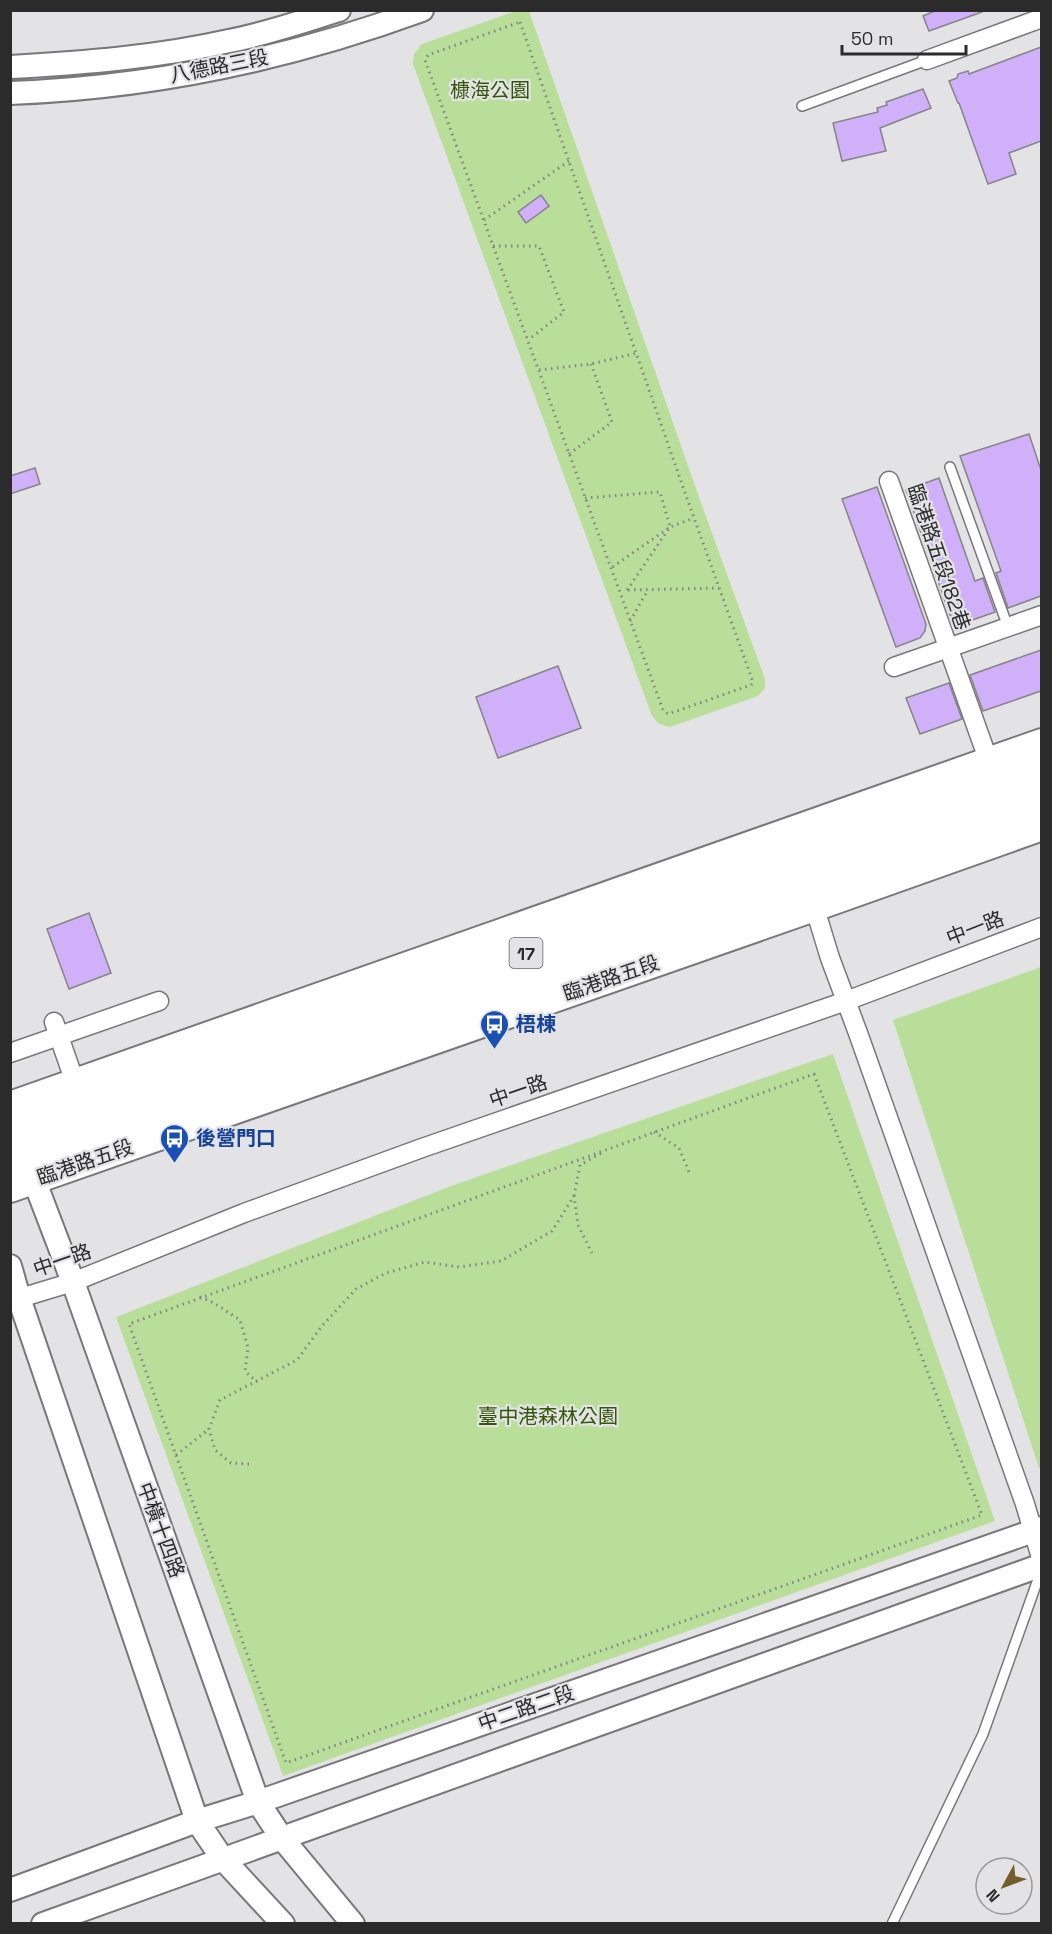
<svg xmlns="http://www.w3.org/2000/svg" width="1052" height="1934" font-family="'Space Grotesk','Noto Sans TC',sans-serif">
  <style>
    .green { fill: #b9de9a }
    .building { fill: #cfb0f9; stroke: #858487; stroke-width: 1.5 }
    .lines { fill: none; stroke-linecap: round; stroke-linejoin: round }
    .service-casing { stroke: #78787b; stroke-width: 12 }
    .minor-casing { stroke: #78787b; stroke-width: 21 }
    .tertiary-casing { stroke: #78787b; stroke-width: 26 }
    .primary-casing { stroke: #78787b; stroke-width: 32 }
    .path { stroke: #848486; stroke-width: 3; stroke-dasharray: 1.5 4.5; stroke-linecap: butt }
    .service { stroke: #fff; stroke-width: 9 }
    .minor { stroke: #fff; stroke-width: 18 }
    .tertiary { stroke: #fff; stroke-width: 22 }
    .primary { stroke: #fff; stroke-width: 28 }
    .labels { text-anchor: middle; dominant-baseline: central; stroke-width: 4.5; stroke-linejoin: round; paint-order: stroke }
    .shield { fill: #e3e3e6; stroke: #626264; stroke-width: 1.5 }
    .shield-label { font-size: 18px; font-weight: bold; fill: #2b2b2c }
    .street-label { font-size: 20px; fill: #2b2b2c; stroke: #e3e3e6 }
    .park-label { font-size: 20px; fill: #345607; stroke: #e3e3e6 }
    .transit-label { font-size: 20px; font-weight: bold; fill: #164399; stroke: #e3e3e6; text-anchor: start }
  </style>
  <rect width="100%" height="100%" fill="#e3e3e6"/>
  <path class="green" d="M516,11H529L700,500L765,679V688L758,696L670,727L659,724L652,716L413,64L414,54L422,44Z
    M1041,967H1042L1041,1468H1039L893,1020Z
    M833,1054L995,1521L283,1776L116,1317L451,1186Z"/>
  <path class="building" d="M937,10H982V12L929,31L923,16Z
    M1041,47V141L1009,153L1016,174L988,184L959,103H958L949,81L957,78L958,74L968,71L969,74Z
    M923,89L931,108L880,128L886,151L842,161L833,123L878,112L877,108L887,105L886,102Z
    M541,195L549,206L526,223L518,212Z
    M1029,434L1041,470V596L1008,608L996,573L1001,571L960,456Z
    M35,468L40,484L10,494V476Z
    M939,478L975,581L983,578L995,612L964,623L958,622L950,615L906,490Z
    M877,487L926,624L925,631L920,638L896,647L842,499Z
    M1041,650V691L983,711L970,675Z
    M558,666L581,728L498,758L476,697Z
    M949,683L962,719L920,734L906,698Z
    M89,913L111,973L69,989L47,929Z"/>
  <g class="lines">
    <defs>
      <path id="service" d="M802,106L927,60
        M950,467L1008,627
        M892,1924L983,1734L1042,1568"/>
      <path id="minor" d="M927,60L1042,18
        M889,481L989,762
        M894,667L1042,615
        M812,899L830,958L858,1033L1025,1504L1042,1561
        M54,1022L78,1091
        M10,1053L159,1001
        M10,1301L73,1282L244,1213L422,1148L846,1001L1042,927"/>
      <path id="tertiary" d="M10,67C83,63 158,57 229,41C266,34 303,21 339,10
        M10,93C150,88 291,58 422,10
        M28,1164L73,1282L258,1802L281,1837L353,1924
        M10,1266L19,1298L197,1821L222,1858L283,1924
        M10,1890L197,1821L258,1802L1042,1528
        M43,1924L1042,1565"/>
      <path id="primary" d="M10,1106L1042,743
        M10,1133L1042,771
        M10,1161L806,883L1042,798
        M10,1188L814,907L1042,826"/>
    </defs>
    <use href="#service" class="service-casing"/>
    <use href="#minor" class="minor-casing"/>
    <use href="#tertiary" class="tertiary-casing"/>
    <use href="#primary" class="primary-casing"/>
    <path class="path" d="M520,22L689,504L753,682L751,685L668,714L663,710L425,60L428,55Z
      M484,220L569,161
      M493,246H539L564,312L528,340
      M539,370L591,364L637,353
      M569,454L612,422L591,364
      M585,498L660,492L670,527L611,568
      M627,590L670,527L694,518
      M628,590L719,588
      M630,621L648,590
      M814,1074L982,1515L286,1763L129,1324Z
      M654,1132L679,1148L689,1172
      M574,1196L580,1165L603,1152
      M200,1297L214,1303L240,1320L248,1348L245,1371L257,1382
      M176,1455L209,1429
      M249,1464L231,1463L215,1450L209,1429L220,1400L297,1360L322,1326L356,1289L386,1273L425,1262L459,1267L501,1261L552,1231L574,1196L578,1225L592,1253"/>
    <use href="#service" class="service"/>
    <use href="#minor" class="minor"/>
    <use href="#tertiary" class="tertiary"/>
    <use href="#primary" class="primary"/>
  </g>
  <defs>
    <symbol id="bus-pin" viewBox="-11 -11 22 30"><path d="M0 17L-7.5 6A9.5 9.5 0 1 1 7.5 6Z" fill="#1a4fb4" stroke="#e3e3e6"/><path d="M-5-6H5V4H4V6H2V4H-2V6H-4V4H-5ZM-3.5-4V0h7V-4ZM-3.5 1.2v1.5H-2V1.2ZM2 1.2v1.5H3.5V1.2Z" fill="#fff"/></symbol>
  </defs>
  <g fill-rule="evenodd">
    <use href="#bus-pin" x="478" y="1008" width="33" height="45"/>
    <use href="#bus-pin" x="158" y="1122" width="33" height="45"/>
  </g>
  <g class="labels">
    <rect class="shield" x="509.5" y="938" width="33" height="30" rx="4.5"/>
    <g class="shield-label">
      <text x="526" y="953">17</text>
    </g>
    <g class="street-label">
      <text transform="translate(219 66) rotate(-11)">八德路三段</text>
      <text transform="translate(939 557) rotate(71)">臨港路五段182巷</text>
      <text transform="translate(975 928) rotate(-21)">中一路</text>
      <text transform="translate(611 978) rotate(-19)">臨港路五段</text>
      <text transform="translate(518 1091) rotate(-19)">中一路</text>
      <text transform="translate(85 1162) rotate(-19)">臨港路五段</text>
      <text transform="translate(62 1260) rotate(-19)">中一路</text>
      <text transform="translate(161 1530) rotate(70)">中橫十四路</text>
      <text transform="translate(526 1708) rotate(-19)">中二路二段</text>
    </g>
    <g class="park-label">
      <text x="490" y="90">槺海公園</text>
      <text x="548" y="1416">臺中港森林公園</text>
    </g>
    <g class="transit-label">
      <text x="516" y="1024">梧棟</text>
      <text x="196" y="1138">後營門口</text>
    </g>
  </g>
  <rect width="1052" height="1934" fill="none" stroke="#2b2b2c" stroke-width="24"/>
  <g transform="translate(1004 1886) rotate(229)"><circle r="28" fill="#e3e3e6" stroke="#99999c" stroke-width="1.5"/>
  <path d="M0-4.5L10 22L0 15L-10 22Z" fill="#725d2c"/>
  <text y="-9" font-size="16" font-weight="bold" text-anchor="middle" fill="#2b2b2c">N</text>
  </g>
  <path d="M842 45v9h124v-9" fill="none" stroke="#2b2b2c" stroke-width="3"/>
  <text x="851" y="45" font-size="18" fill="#2b2b2c" stroke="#e3e3e6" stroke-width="4.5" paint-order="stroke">50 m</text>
</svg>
